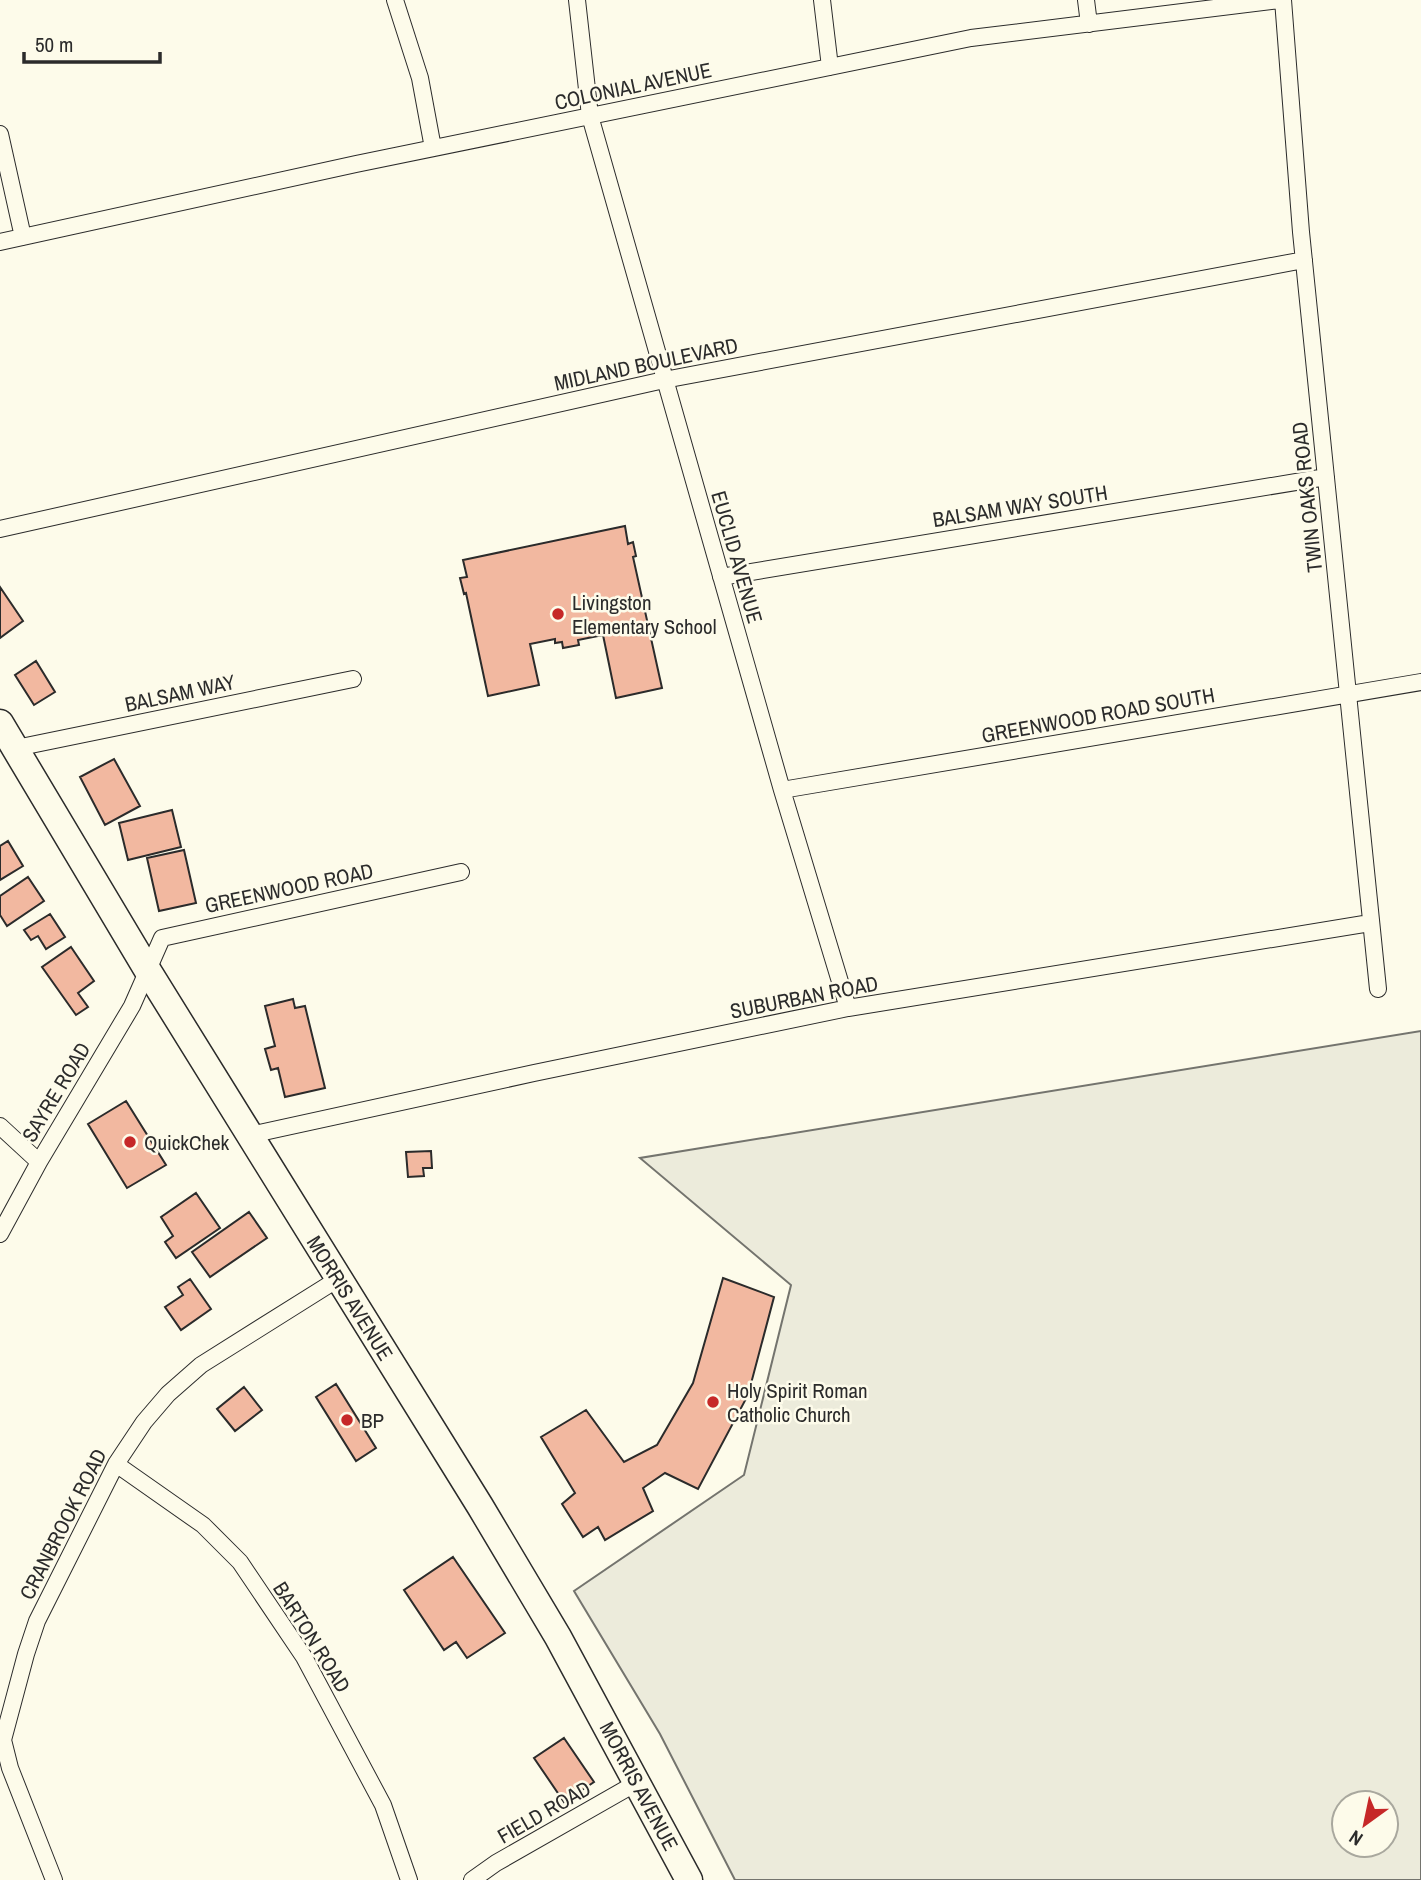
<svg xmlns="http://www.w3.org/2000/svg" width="1421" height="1880" font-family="'Archivo Narrow',sans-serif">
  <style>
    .green { fill: #ecebdb; stroke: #74746e; stroke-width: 2; fill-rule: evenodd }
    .building { fill: #f2b8a0; stroke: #2b2b2b; stroke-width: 2 }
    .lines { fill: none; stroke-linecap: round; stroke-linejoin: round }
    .street-casing { stroke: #2b2b2b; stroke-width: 18 }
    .primary-casing { stroke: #2b2b2b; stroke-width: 29 }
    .street { stroke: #fdfbea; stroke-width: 16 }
    .primary { stroke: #fdfbea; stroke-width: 26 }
    .poi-dot { fill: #c62828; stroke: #fdfbea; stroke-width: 2.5 }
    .labels { text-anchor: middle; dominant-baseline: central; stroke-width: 5; stroke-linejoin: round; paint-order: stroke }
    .street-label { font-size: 21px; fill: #2b2b2b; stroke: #fdfbea }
    .poi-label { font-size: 21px; fill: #2b2b2b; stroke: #fdfbea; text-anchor: start }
  </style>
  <rect width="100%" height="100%" fill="#fdfbea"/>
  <path class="green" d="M1421,1031V1880H735L660,1734L574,1591L744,1475L791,1285L640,1158ZM1344,1803H1386V1845H1344Z"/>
  <path class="building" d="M625,526L628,544L633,542L636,556L633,557L662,688L616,698L603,635L578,640L579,645L563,648L562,642L555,643V639L530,644L539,685L488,696L466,593L464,594L460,578L467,577L463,560Z
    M0,587L23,621L0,638Z
    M36,661L55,692L34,705L15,675Z
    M114,759L140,806L105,825L80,777Z
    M172,810L181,847L128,860L119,823Z
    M8,841L23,866L0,880V846Z
    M184,850L196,903L159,911L147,858Z
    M28,877L44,901L7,926L0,915V896Z
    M50,914L65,937L46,949L38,936L31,940L24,930Z
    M71,947L94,981L78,993L88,1007L76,1015L42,967Z
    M293,999L295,1008L305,1006L325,1088L285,1097L278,1068L271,1070L265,1049L275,1046L265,1006Z
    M126,1101L166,1165L127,1188L88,1124Z
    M431,1151L432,1168H423L424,1176L408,1177L406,1152Z
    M196,1193L220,1228L176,1258L165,1242L173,1236L161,1217Z
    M249,1212L267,1238L210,1277L192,1252Z
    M723,1278L774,1297L748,1395L698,1489L665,1473L643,1488L653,1511L605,1540L598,1527L583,1537L562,1504L575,1493L541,1437L586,1410L624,1462L657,1445L693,1383Z
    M190,1279L211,1309L181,1330L165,1307L183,1295L178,1287Z
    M336,1384L376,1448L356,1461L316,1397Z
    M244,1387L262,1410L235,1431L217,1409Z
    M453,1557L505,1633L467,1658L456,1642L444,1650L404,1590Z
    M564,1738L594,1782L564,1802L534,1758Z"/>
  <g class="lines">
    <defs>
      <path id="street" d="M395,0L420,78L433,148
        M577,0L590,116L782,790L848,1008
        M822,0L830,67
        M1086,0L1089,24
        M1283,0L1301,232L1378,989
        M0,134L23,237
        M0,242L356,164L971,38L1279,0
        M0,529L664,380L1304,260
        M721,577L1326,477
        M16,748L353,679
        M782,790L1421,682
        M0,1126L39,1162
        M250,1135L534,1073L848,1008L1370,923
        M0,1234L39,1162L132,1006L162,938L461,872
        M116,1464L203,1525L240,1562L304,1657L383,1805L409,1880
        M54,1880L10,1768L3,1740L26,1654L37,1621L116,1464L144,1422L168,1394L201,1365L338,1279
        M472,1880L496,1863L638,1782"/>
      <path id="primary" d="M0,723L148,971L480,1506L558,1637L689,1880"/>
    </defs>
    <use href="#street" class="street-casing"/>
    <use href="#primary" class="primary-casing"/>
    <use href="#street" class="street"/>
    <use href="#primary" class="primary"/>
  </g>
  <g class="poi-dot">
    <circle cx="558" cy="614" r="7"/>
    <circle cx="130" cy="1142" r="7"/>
    <circle cx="713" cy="1402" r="7"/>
    <circle cx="347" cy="1420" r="7"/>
  </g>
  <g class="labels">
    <g class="street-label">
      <text transform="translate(633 86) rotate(-12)">COLONIAL AVENUE</text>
      <text transform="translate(646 364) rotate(-12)">MIDLAND BOULEVARD</text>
      <text transform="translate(1307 497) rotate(-96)">TWIN OAKS ROAD</text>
      <text transform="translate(1020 506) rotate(-9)">BALSAM WAY SOUTH</text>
      <text transform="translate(737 557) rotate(74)">EUCLID AVENUE</text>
      <text transform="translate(180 693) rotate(-12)">BALSAM WAY</text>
      <text transform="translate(1098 715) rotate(-10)">GREENWOOD ROAD SOUTH</text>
      <text transform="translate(289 888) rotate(-12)">GREENWOOD ROAD</text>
      <text transform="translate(804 997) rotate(-11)">SUBURBAN ROAD</text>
      <text transform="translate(56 1092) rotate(-59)">SAYRE ROAD</text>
      <text transform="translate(350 1298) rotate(58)">MORRIS AVENUE</text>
      <text transform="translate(63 1524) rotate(-63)">CRANBROOK ROAD</text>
      <text transform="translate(312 1637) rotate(58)">BARTON ROAD</text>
      <text transform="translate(639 1786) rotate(62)">MORRIS AVENUE</text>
      <text transform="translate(544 1812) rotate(-30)">FIELD ROAD</text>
    </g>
    <g class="poi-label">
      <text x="572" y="602">Livingston<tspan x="572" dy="24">Elementary School</tspan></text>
      <text x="144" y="1142">QuickChek</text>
      <text x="727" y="1390">Holy Spirit Roman<tspan x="727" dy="24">Catholic Church</tspan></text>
      <text x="361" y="1420">BP</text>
    </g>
  </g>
  <g transform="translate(1365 1824) rotate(213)"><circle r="33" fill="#fdfbea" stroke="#a9a89e" stroke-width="2"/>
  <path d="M0-5L12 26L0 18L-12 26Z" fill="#c62828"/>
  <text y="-10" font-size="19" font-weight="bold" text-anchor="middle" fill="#2b2b2b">N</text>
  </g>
  <path d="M24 52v10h136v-10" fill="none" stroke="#2b2b2b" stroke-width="3.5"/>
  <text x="35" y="52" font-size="21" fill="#2b2b2b" stroke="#fdfbea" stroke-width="5" paint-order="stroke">50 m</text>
</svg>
